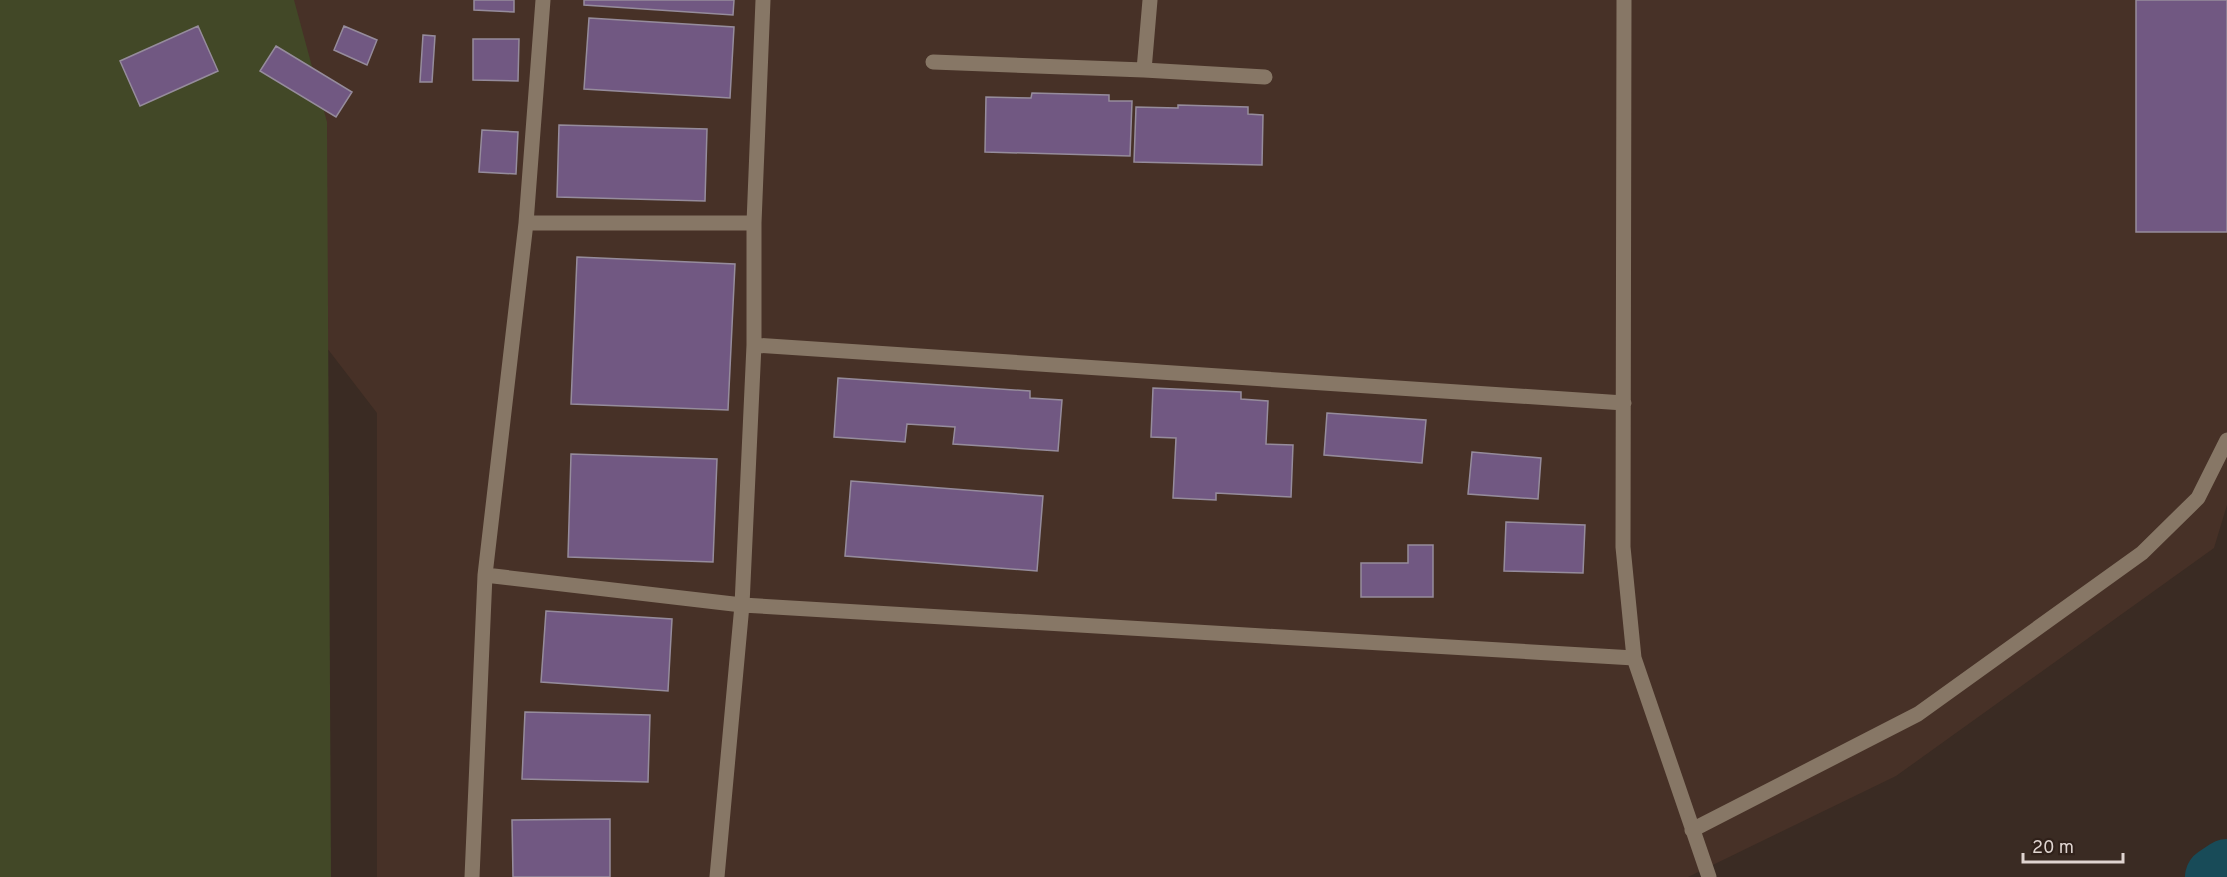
<svg xmlns="http://www.w3.org/2000/svg" width="2227" height="877" font-family="Overpass,sans-serif">
  <style>
    .built { fill: #473127 }
    .green { fill: #424827 }
    .lines { fill: none; stroke-linecap: round; stroke-linejoin: round }
    .river { stroke: #184b58; stroke-width: 60 }
    .building { fill: #715882; stroke: #968c9c; stroke-width: 1.5 }
    .minor { stroke: #877766; stroke-width: 15 }
  </style>
  <rect width="100%" height="100%" fill="#3a2b23"/>
  <path class="built" d="M59,0H2227V505L2214,548L1896,776L1688,877H377V413Z"/>
  <path class="green" d="M0,0H294L327,122L331,877H0Z"/>
  <g class="lines">
    <path class="river" d="M2215,877L2227,869"/>
  </g>
  <path class="building" d="M474,0H514V12L474,10Z
    M584,0H734L733,15L584,5Z
    M2136,0H2227V232H2136Z
    M589,18L734,27L730,98L584,89Z
    M198,26L218,71L140,106L120,61Z
    M344,26L377,40L367,65L334,50Z
    M423,35L435,36L432,82H420Z
    M473,39H519L518,81L473,80Z
    M276,46L352,92L336,117L260,71Z
    M1032,93L1109,95V101H1132L1130,156L985,152L986,97L1031,98Z
    M1178,105L1248,107V114L1263,115L1262,165L1134,162L1136,107L1178,108Z
    M559,125L707,129L705,201L557,197Z
    M482,130L518,132L516,174L479,172Z
    M577,257L735,264L728,410L571,404Z
    M838,378L1030,391V398L1062,400L1058,451L953,444L955,427L907,424L905,442L834,437Z
    M1153,388L1241,392V399L1268,401L1266,444L1293,445L1291,497L1216,493V500L1173,498L1176,438L1151,437Z
    M1327,413L1426,420L1422,463L1324,455Z
    M1472,452L1541,458L1538,499L1468,494Z
    M571,454L717,459L713,562L568,557Z
    M851,481L1043,496L1037,571L845,556Z
    M1506,522L1585,525L1583,573L1504,571Z
    M1408,545H1433V597H1361V563H1408Z
    M546,611L672,619L668,691L541,682Z
    M525,712L650,715L648,782L522,779Z
    M610,819V877H513L512,820Z"/>
  <g class="lines">
    <path class="minor" d="M1624,0L1623,547L1634,658L1709,877
      M933,62L1144,70L1265,77
      M1144,70L1150,0
      M526,223H754V345L1624,403
      M754,223L763,0
      M485,575L742,605L1634,658
      M1692,830L1918,714L2142,553L2198,498L2227,440
      M472,877L485,575L526,223L543,0
      M717,877L742,605L754,345"/>
  </g>
  <path d="M2023 853v9h100v-9" fill="none" stroke="#dfd4d0" stroke-width="3"/>
  <text x="2032" y="853" font-size="18" fill="#dfd4d0" stroke="#30211a" stroke-width="4.5" paint-order="stroke">20 m</text>
</svg>
